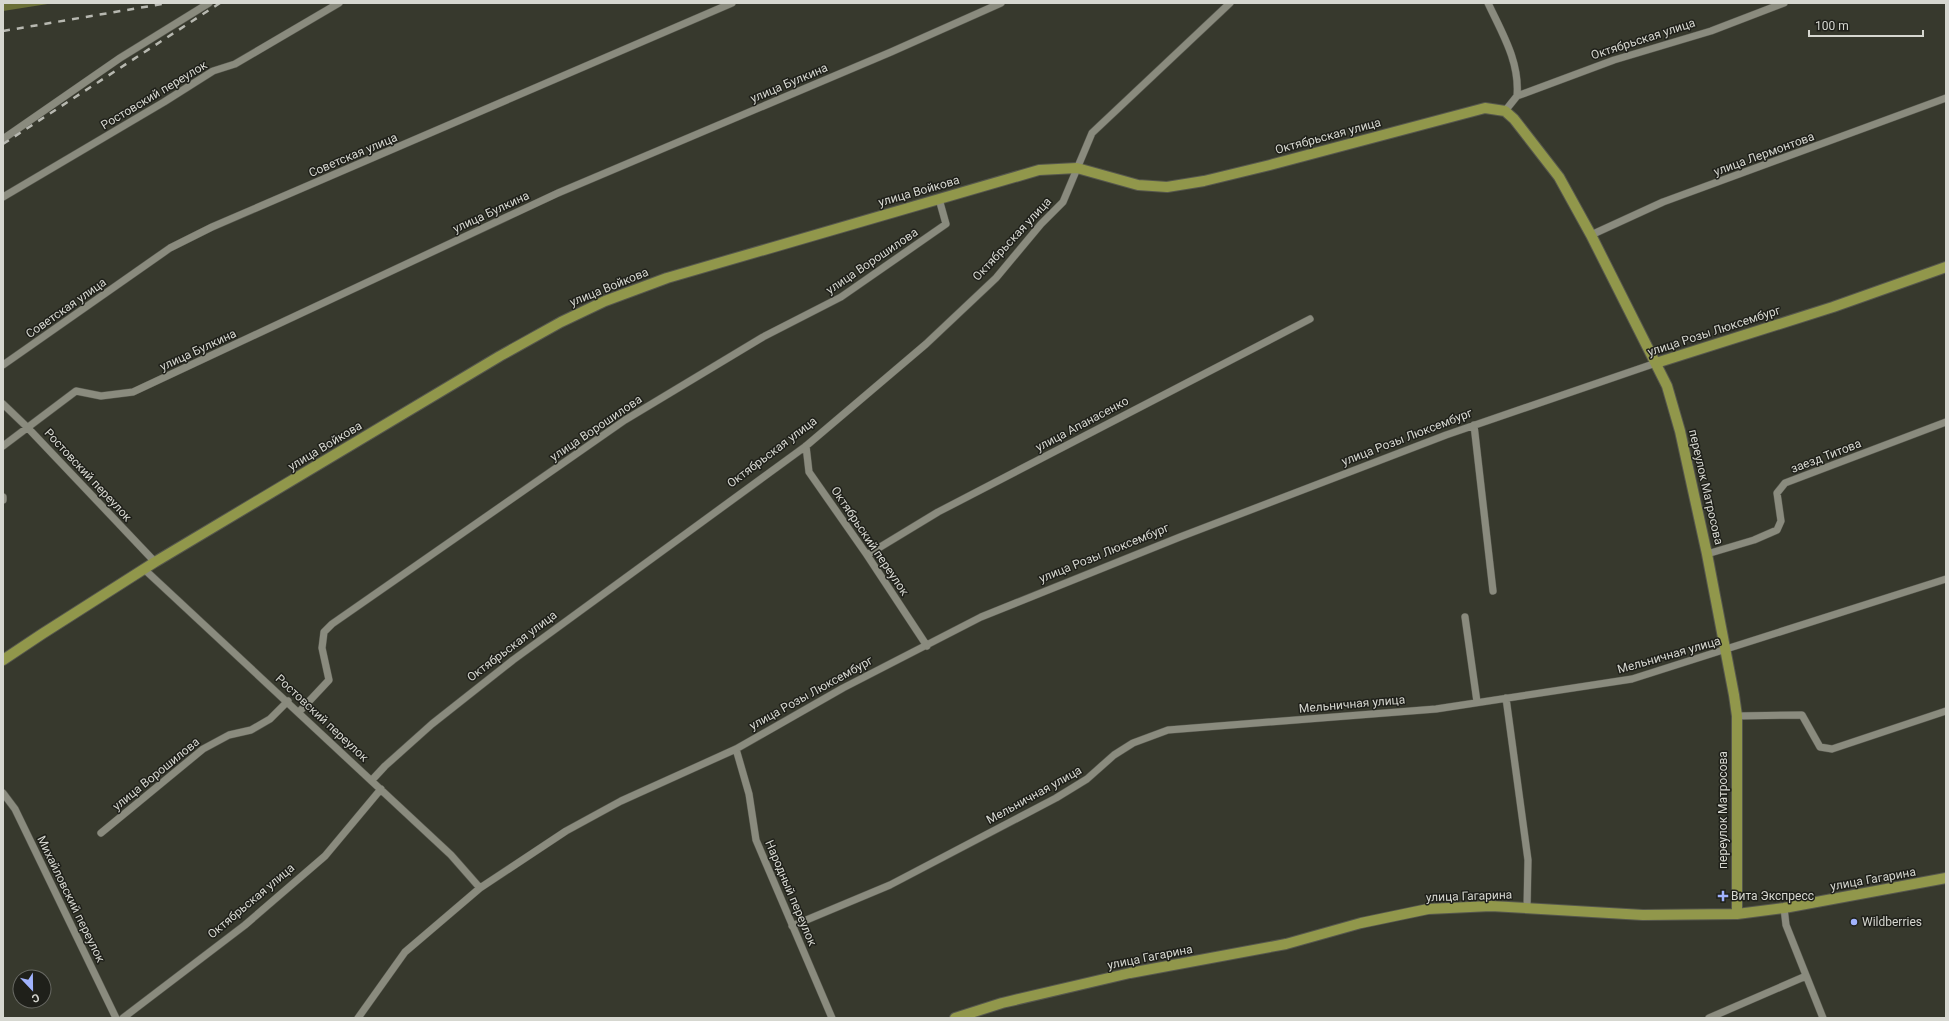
<svg xmlns="http://www.w3.org/2000/svg" width="1949" height="1021" font-family="Roboto,sans-serif">
  <style>
    .forest { fill: #6a6f37 }
    .lines { fill: none; stroke-linecap: round; stroke-linejoin: round }
    .minor-casing { stroke: #56574d; stroke-width: 8 }
    .major-casing { stroke: #56574d; stroke-width: 12 }
    .minor { stroke: #8a8b7e; stroke-width: 7 }
    .major { stroke: #91974b; stroke-width: 10 }
    .rail { stroke: #b7b8b0; stroke-width: 2.5; stroke-dasharray: 7 7; stroke-linecap: butt }
    .poi-dot { fill: #a1b3fd; stroke: #1f201a; stroke-width: 1.5 }
    .labels { text-anchor: middle; dominant-baseline: central; stroke-width: 3; stroke-linejoin: round; paint-order: stroke }
    .street-label { font-size: 12px; fill: #d6d7d0; stroke: #1f201a }
    .poi-label { font-size: 12px; fill: #d6d7d0; stroke: #1f201a; text-anchor: start }
  </style>
  <rect width="100%" height="100%" fill="#37392d"/>
  <path class="forest" d="M3,3H54L3,11Z"/>
  <g class="lines">
    <defs>
      <path id="minor" d="M1488,3C1502,33 1520,62 1517,96
        M1505,111L1517,96L1614,60L1711,31L1784,3
        M3,139L120,58L209,3
        M3,197L164,102L213,71L235,64L339,3
        M1591,235L1663,202L1946,98
        M3,365L170,248L212,227L732,3
        M3,404L27,427L155,562
        M1474,425L1493,591
        M3,446L76,391L101,396L133,392L558,193L891,52L1001,3
        M806,446L809,472L867,555L927,646
        M3,497V500
        M1707,554L1754,540L1777,530L1781,521L1777,493L1785,483L1946,422
        M867,555L938,512L1310,319
        M144,569L451,855L480,888
        M1465,617L1477,702
        M1506,698L1528,860L1527,908
        M299,712L329,680L322,648L324,632L332,624L625,420L763,337L841,297L946,224L939,199
        M1737,716L1802,715L1820,747L1832,749L1946,711
        M736,749L749,794L756,840L832,1018
        M372,780L385,766L432,724L513,660L806,446L926,344L996,278L1041,224L1063,202L1092,133L1230,3
        M3,793L15,809L116,1018
        M101,833L203,749L229,735L251,730L270,719L288,701
        M1784,908L1786,925L1823,1018
        M792,926L890,885L1056,798L1087,779L1114,755L1133,743L1168,730L1436,709L1632,679L1946,579
        M123,1018L245,925L325,856L381,789
        M358,1018L405,952L480,888L566,831L621,801L736,749L843,688L981,617L1180,537L1446,435L1656,363
        M1709,1018L1806,976"/>
      <path id="major" d="M1656,363L1833,307L1946,267
        M3,660L42,634L155,562L500,356L561,322L605,301L667,278L1039,170L1077,168L1138,185L1167,187L1204,181L1270,165L1485,108L1505,111L1514,119L1559,177L1591,235L1667,386L1680,431L1707,554L1734,695L1737,716V914
        M955,1018L1002,1003L1130,973L1286,944L1361,923L1428,909L1491,906L1643,915L1737,914L1784,908L1946,878"/>
    </defs>
    <use href="#minor" class="minor-casing"/>
    <use href="#major" class="major-casing"/>
    <use href="#minor" class="minor"/>
    <use href="#major" class="major"/>
    <path class="rail" d="M3,31L168,3
      M3,144L220,3"/>
  </g>
  <g class="poi-dot">
    <path d="M1721 890h4v4h4v4h-4v4h-4v-4h-4v-4h4z"/>
    <circle cx="1854" cy="922" r="4"/>
  </g>
  <g class="labels">
    <g class="street-label">
      <text transform="translate(1643 39) rotate(-18)">Октябрьская улица</text>
      <text transform="translate(789 83) rotate(-23)">улица Булкина</text>
      <text transform="translate(154 95) rotate(-31)">Ростовский переулок</text>
      <text transform="translate(1328 136) rotate(-15)">Октябрьская улица</text>
      <text transform="translate(1764 154) rotate(-20)">улица Лермонтова</text>
      <text transform="translate(353 155) rotate(-23)">Советская улица</text>
      <text transform="translate(919 191) rotate(-16)">улица Войкова</text>
      <text transform="translate(491 212) rotate(-25)">улица Булкина</text>
      <text transform="translate(1012 239) rotate(-47)">Октябрьская улица</text>
      <text transform="translate(872 261) rotate(-34)">улица Ворошилова</text>
      <text transform="translate(609 287) rotate(-22)">улица Войкова</text>
      <text transform="translate(66 308) rotate(-35)">Советская улица</text>
      <text transform="translate(1714 331) rotate(-18)">улица Розы Люксембург</text>
      <text transform="translate(198 350) rotate(-25)">улица Булкина</text>
      <text transform="translate(1082 424) rotate(-28)">улица Апанасенко</text>
      <text transform="translate(596 428) rotate(-34)">улица Ворошилова</text>
      <text transform="translate(1407 437) rotate(-21)">улица Розы Люксембург</text>
      <text transform="translate(325 446) rotate(-31)">улица Войкова</text>
      <text transform="translate(772 452) rotate(-37)">Октябрьская улица</text>
      <text transform="translate(1826 456) rotate(-21)">заезд Титова</text>
      <text transform="translate(88 475) rotate(47)">Ростовский переулок</text>
      <text transform="translate(1706 487) rotate(77)">переулок Матросова</text>
      <text transform="translate(870 541) rotate(56)">Октябрьский переулок</text>
      <text transform="translate(1104 553) rotate(-22)">улица Розы Люксембург</text>
      <text transform="translate(512 646) rotate(-37)">Октябрьская улица</text>
      <text transform="translate(1669 655) rotate(-16)">Мельничная улица</text>
      <text transform="translate(811 693) rotate(-29)">улица Розы Люксембург</text>
      <text transform="translate(1352 704) rotate(-5)">Мельничная улица</text>
      <text transform="translate(322 718) rotate(43)">Ростовский переулок</text>
      <text transform="translate(156 774) rotate(-39)">улица Ворошилова</text>
      <text transform="translate(1034 795) rotate(-29)">Мельничная улица</text>
      <text transform="translate(1723 810) rotate(-90)">переулок Матросова</text>
      <text transform="translate(1873 879) rotate(-10)">улица Гагарина</text>
      <text transform="translate(791 893) rotate(67)">Народный переулок</text>
      <text transform="translate(1469 896) rotate(-2)">улица Гагарина</text>
      <text transform="translate(71 899) rotate(64)">Михайловский переулок</text>
      <text transform="translate(251 901) rotate(-40)">Октябрьская улица</text>
      <text transform="translate(1150 957) rotate(-11)">улица Гагарина</text>
    </g>
    <g class="poi-label">
      <text x="1731" y="896">Вита Экспресс</text>
      <text x="1862" y="922">Wildberries</text>
    </g>
  </g>
  <rect width="1949" height="1021" fill="none" stroke="#d6d7d0" stroke-width="8"/>
  <g transform="translate(32 989) rotate(158)"><circle r="19" fill="#1f201a" stroke="#686963"/>
  <path d="M0-3L7 15L0 10L-7 15Z" fill="#a1b3fd"/>
  <text y="-6" font-size="11" font-weight="bold" text-anchor="middle" fill="#d6d7d0">С</text>
  </g>
  <path d="M1809 30v6h114v-6" fill="none" stroke="#d6d7d0" stroke-width="2"/>
  <text x="1815" y="30" font-size="12" fill="#d6d7d0" stroke="#1f201a" stroke-width="3" paint-order="stroke">100 m</text>
</svg>
